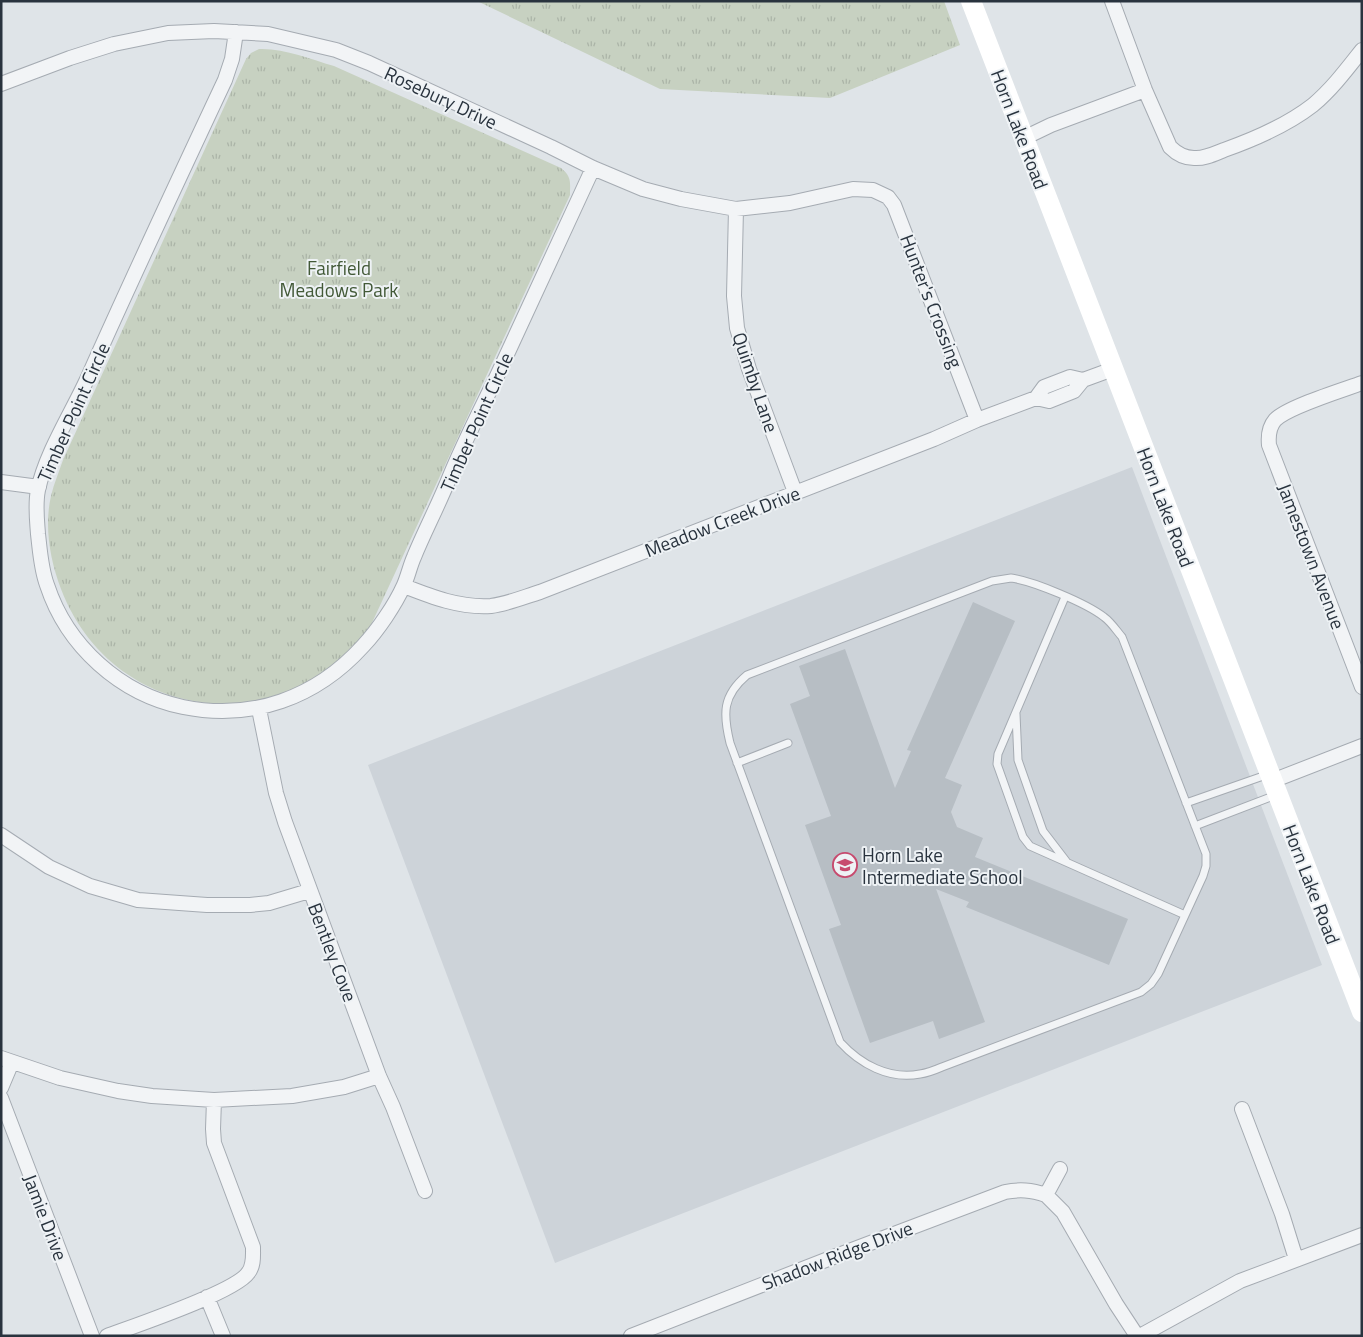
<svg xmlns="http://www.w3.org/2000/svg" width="1363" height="1337" font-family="'Titillium Web',sans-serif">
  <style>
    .built { fill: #cdd3d9 }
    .grass { fill: url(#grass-tufts) }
    .building { fill: #b7bec4 }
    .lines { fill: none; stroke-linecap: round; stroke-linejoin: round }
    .service-casing { stroke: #a5abb2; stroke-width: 9 }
    .minor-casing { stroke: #a5abb2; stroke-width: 16 }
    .service { stroke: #f2f4f6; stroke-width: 7 }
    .minor { stroke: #f2f4f6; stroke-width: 14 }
    .secondary { stroke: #fff; stroke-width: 20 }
    .labels { text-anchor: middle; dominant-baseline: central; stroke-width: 4; stroke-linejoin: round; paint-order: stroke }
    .street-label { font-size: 19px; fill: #29333e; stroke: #eef2f5 }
    .park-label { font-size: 19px; fill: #425937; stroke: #eef2f5 }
    .poi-label { font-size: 19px; fill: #29333e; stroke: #eef2f5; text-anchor: start }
  </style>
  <defs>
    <pattern id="grass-tufts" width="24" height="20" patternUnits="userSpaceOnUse" patternTransform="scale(1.25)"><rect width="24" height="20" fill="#c7d1c1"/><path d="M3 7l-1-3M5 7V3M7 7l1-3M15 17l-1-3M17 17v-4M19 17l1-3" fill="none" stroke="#abb4a7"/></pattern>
  </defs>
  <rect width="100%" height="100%" fill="#dfe4e8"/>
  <path class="built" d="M1132,467L1322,965L555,1263L368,765Z"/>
  <path class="grass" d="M477,1H944L960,45L830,98L660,89Z
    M259,49C284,48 310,59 334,66L561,168C572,177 570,182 570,195L371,625C288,744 113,725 61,589C50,560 44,526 51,496C54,483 59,472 63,460L246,59L251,53Z"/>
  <path class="building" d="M973,602L1015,621L945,778L962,785L951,812L957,827L983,838L975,857L1128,919L1109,965L966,907L969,902L936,889L985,1022L939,1039L933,1021L870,1043L829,929L841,925L805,825L831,816L790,704L810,696L799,666L845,649L895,788L911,751L907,750Z"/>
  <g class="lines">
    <defs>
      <path id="service" d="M1011,578C1033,581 1086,603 1104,617C1111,622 1116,630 1122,637L1206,854V866L1203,876L1158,974L1151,984L1141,992L942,1067C935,1070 927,1073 920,1074C889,1080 860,1064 840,1042L730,743C723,714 722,696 747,675L992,581Z
        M1065,597L998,754L997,764L1023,837L1030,846L1185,915
        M1016,714L1018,760L1043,831L1066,861
        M737,763L788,743
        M1186,803L1269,774
        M1195,826L1276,795"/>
      <path id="minor" d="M1112,1L1145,90L1170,147C1177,154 1185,158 1194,158C1204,159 1214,154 1224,150C1255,139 1286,126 1313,105C1332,89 1347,69 1362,50
        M236,32L232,59L225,80C179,178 133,276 89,375C73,411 46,452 38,490C35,504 37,520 38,534C40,551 41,569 47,585C67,646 120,694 183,707C252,721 316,698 363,646C378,630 395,605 404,585C408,576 410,566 414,557C425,530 439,504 450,476C464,442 481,409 497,376C529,307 561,238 593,168
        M1,84L70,58L114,44L168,33L214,31L268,34L336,50L369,63L551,147L593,168L643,189L681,199L736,209L790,203L853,189L873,190L888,197L894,205L977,420
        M1024,138L1051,125L1145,90
        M736,209L734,296L737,328L749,369L795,492
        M1362,383C1343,390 1287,407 1275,420C1269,427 1268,435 1269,445L1362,687
        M1036,398L1044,387L1070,377L1083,380
        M1,482L39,487
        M404,586C432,597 460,608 491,606C507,604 524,597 540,592L934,439L977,420L1036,398L1049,401L1074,391L1083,380L1113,369
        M259,709L276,793L285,822L379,1076L393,1107L425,1191
        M1272,781L1362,746
        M1,835L49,867L90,886L138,900L207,905H250L269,903L309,891
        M1,1058L60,1078L118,1091L152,1096L214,1100L292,1096L344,1087L379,1076
        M1,1088L12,1062
        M1,1098L92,1336
        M1242,1109L1282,1214L1296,1259
        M1046,1195L1063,1212L1116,1304L1137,1336
        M207,1297L223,1336
        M107,1336C134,1326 235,1292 248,1273C254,1266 253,1256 253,1247L214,1143L213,1129L214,1100
        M631,1336L836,1256L1005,1192C1020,1189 1031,1190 1046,1195L1060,1169
        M1140,1336L1240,1281L1362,1235"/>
    </defs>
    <use href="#service" class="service-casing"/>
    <use href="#minor" class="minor-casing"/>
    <use href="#service" class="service"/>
    <use href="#minor" class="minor"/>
    <path class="secondary" d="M971,1L1362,1012"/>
  </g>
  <defs>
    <symbol id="school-ring" viewBox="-11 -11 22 22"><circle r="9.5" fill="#eef2f5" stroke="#c74a6e" stroke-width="1.5"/><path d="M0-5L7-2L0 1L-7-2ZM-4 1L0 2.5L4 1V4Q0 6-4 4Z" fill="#c74a6e"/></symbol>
  </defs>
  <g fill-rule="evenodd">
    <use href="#school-ring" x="831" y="851" width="28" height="28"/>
  </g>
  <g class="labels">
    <g class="street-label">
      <text transform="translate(441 97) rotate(25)">Rosebury Drive</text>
      <text transform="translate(1020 129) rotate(69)">Horn Lake Road</text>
      <text transform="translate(932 301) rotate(69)">Hunter's Crossing</text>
      <text transform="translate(756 382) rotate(71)">Quimby Lane</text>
      <text transform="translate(73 412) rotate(-66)">Timber Point Circle</text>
      <text transform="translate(476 422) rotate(-66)">Timber Point Circle</text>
      <text transform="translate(1166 507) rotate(69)">Horn Lake Road</text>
      <text transform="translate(722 521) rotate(-21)">Meadow Creek Drive</text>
      <text transform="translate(1312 556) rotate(69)">Jamestown Avenue</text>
      <text transform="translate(1312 884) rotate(69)">Horn Lake Road</text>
      <text transform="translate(333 952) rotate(69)">Bentley Cove</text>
      <text transform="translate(46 1217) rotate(69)">Jamie Drive</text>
      <text transform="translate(837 1255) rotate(-21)">Shadow Ridge Drive</text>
    </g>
    <g class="park-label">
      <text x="339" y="267">Fairfield<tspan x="339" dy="22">Meadows Park</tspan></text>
    </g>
    <g class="poi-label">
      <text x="862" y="854">Horn Lake<tspan x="862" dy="22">Intermediate School</tspan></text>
    </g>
  </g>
  <rect width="1363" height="1337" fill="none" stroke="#29333e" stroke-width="5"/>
</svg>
